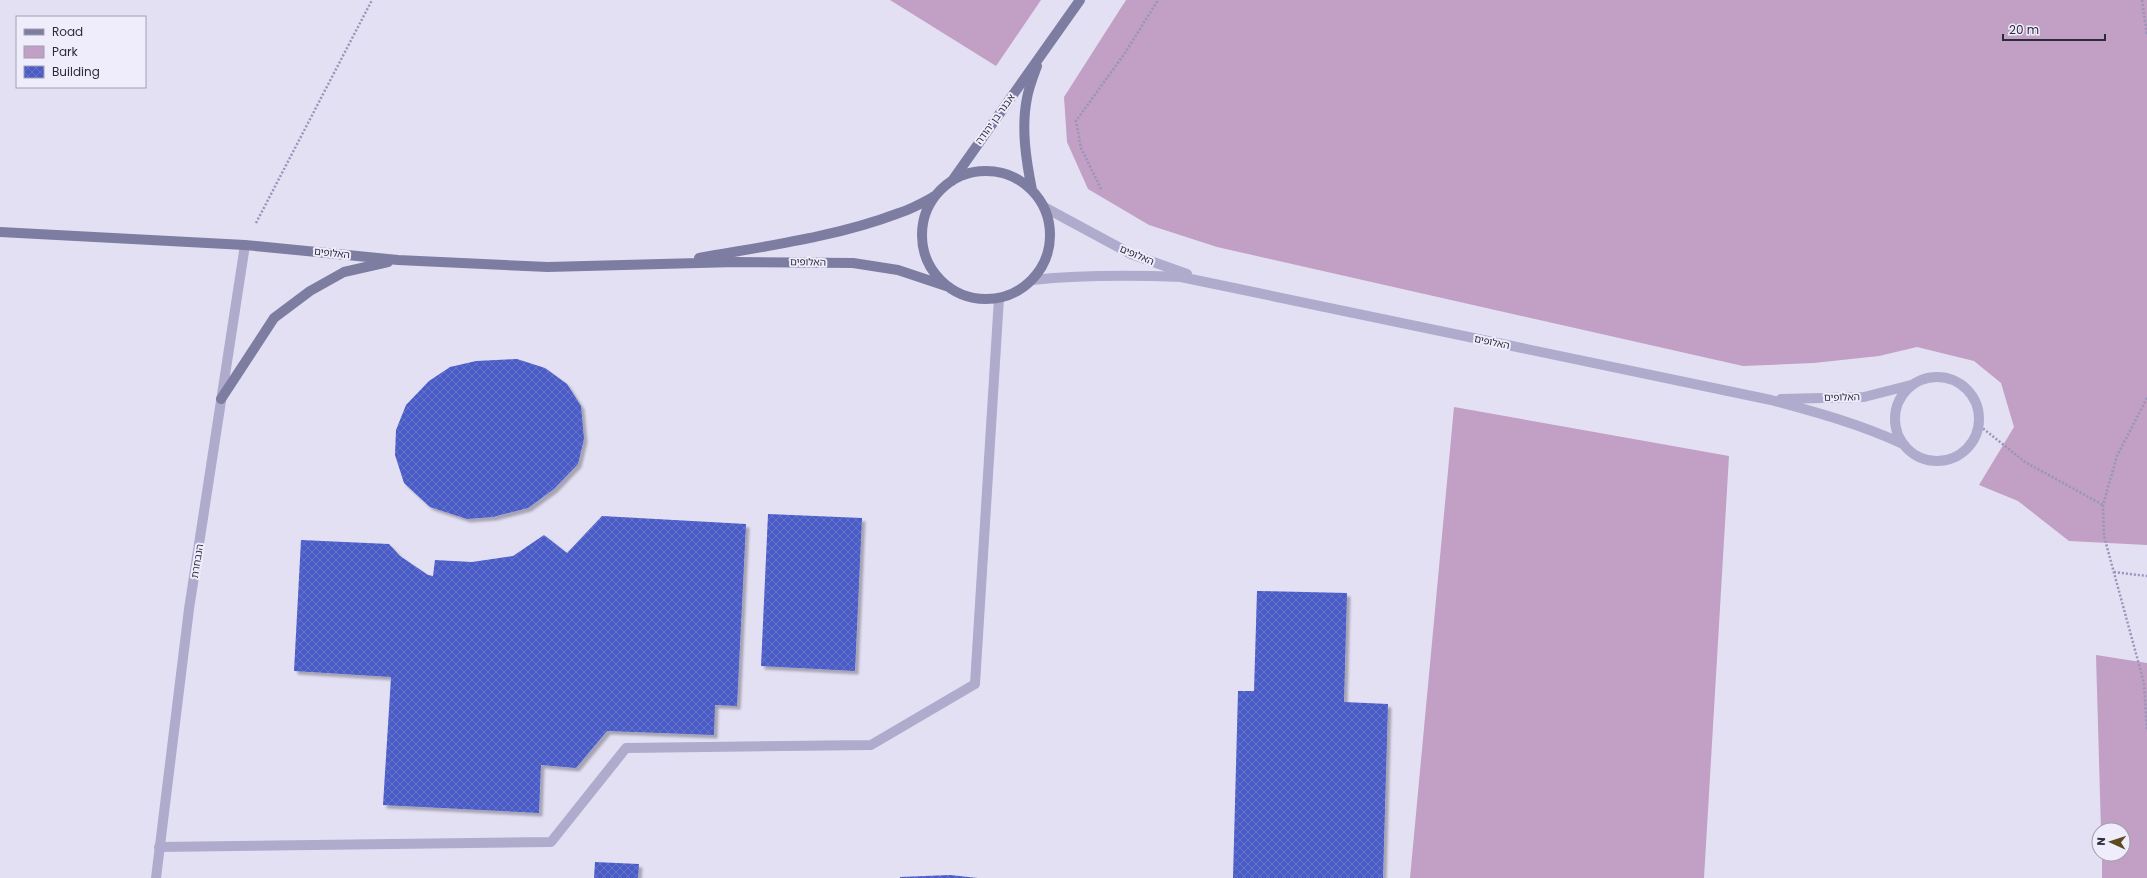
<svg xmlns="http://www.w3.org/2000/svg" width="2147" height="878" font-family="Poppins,'Noto Sans Hebrew',sans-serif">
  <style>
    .green { fill: #c29fc4 }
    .building { fill: url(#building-cross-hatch); filter: url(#shadow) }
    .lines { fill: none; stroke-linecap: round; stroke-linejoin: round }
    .path { stroke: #9795b9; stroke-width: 2.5; stroke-dasharray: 2 2; stroke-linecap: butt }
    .lane { stroke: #aeabcd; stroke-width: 10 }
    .street { stroke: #aeabcd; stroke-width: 10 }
    .secondary { stroke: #7c7da1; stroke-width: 10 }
    .labels { text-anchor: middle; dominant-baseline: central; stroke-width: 4; stroke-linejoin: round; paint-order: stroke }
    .street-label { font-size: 10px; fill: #2b2c3b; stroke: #efedfb }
  </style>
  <defs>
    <pattern id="building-cross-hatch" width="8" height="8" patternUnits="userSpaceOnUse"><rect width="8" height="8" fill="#4a5bc8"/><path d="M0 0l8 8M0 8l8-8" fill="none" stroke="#6774c7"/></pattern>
    <filter id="shadow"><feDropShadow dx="3.5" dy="3.5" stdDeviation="1" flood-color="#0004"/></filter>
  </defs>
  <rect width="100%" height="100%" fill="#e3e0f4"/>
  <path class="green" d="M890,0H1041L996,66Z
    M1126,0H2147V545L2069,541L2018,501L1979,485L2014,427L2001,383L1974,361L1917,347L1879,356L1814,363L1743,366L1217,247L1149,225L1088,189L1067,142L1064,97Z
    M1454,407L1729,456L1704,878H1410Z
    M2096,655L2147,663V878H2102V854H2123V830H2101Z"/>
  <path class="building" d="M517,359L545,368L567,384L581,406L584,439L578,464L554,489L528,508L493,517L467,519L430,507L404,483L395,455L396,430L406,405L429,381L450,367L476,361Z
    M768,514L862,518L855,671L761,666Z
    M602,516L746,524L737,706L715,705L714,735L607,731L576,768L541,765L539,813L383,805L391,677L294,671L301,540L389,544L400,556L428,575L433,576L435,560L472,562L513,556L544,535L567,553Z
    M1257,591L1347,593L1344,702L1388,704L1383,878H1233L1238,691H1254Z
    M595,862L639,864L638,878H594Z
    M950,875L978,878H900V877Z"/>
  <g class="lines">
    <path class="path" d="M2142,0L2147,35
      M1101,189L1081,148L1076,121L1125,53L1158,0
      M256,223L372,0
      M2147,398L2117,456L2103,505L2104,536L2144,683L2147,731
      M1980,426L2025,462L2103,505
      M2114,572L2147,576"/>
    <path class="lane" d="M159,847L551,842L626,748L871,745L975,684L999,298"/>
    <path class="street" d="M1044,207L1131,254L1187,274
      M1032,280C1082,275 1131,275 1181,277L1771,400C1816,412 1860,424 1903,444
      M1895 419a42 42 0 1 1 84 0a42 42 0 1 1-84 0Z
      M1781,399L1864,397L1911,385
      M156,878L189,609L245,245"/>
    <path class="secondary" d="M922 235a64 64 0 1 1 128 0a64 64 0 1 1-128 0Z
      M952,181L1080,0
      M1032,190C1026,160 1021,128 1027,98C1029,87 1033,77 1037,66
      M0,232L245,245L398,260L548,267L736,262L853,263L898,270L949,287
      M699,258C766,246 836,237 899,213C912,209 924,202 935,196
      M221,399L274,318L310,291L344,272L388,262"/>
  </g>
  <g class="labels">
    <g class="street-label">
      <text transform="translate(995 119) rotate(-54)">אבנר בן יהודה</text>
      <text transform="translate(332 253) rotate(6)">האלופים</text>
      <text transform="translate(1137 255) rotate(23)">האלופים</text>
      <text transform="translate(808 262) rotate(1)">האלופים</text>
      <text transform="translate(1492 342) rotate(12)">האלופים</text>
      <text transform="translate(1842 397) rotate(-1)">האלופים</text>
      <text transform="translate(197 561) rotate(-81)">הנבחרת</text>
    </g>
  </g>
  <rect x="16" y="16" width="130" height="72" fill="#efedfb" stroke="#a1a0ae"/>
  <rect x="24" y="29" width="20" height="6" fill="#7c7da1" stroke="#a1a0ae"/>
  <text x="52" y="36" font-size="12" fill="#2b2c3b">Road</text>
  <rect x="24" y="46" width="20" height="12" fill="#c29fc4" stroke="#a1a0ae"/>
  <text x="52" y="56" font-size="12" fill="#2b2c3b">Park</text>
  <rect x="24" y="66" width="20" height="12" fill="url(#building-cross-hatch)" stroke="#a1a0ae"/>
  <text x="52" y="76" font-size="12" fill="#2b2c3b">Building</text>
  <g transform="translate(2111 842) rotate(273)"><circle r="19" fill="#efedfb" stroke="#a1a0ae"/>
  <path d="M0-3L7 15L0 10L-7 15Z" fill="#5e4a1e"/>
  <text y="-6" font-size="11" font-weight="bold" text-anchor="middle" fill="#2b2c3b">N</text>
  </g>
  <path d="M2003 34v6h102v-6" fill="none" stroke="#2b2c3b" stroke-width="2"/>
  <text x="2009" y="34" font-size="12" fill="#2b2c3b" stroke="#efedfb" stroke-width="3" paint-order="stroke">20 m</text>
</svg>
